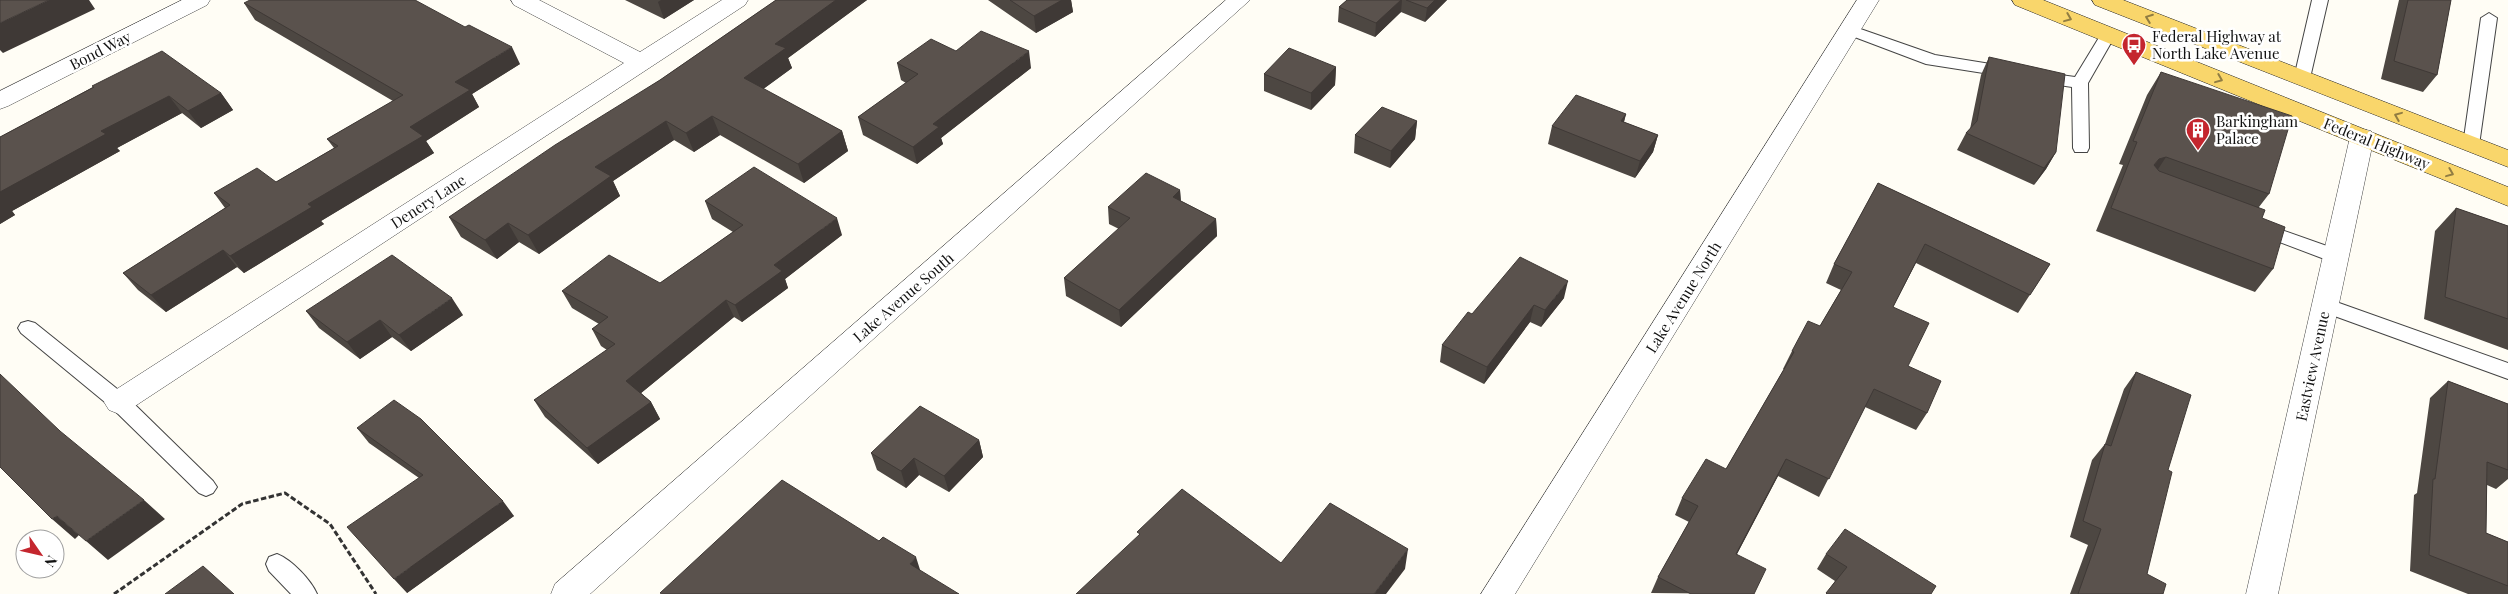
<svg xmlns="http://www.w3.org/2000/svg" width="2508" height="594" font-family="'Playfair Display',serif">
  <style>
    .lines { fill: none; stroke-linecap: round; stroke-linejoin: round }
    .lane-casing { stroke: #444; stroke-width: 2 }
    .street-casing { stroke: #444; stroke-width: 1 }
    .primary-casing { stroke: #222; stroke-width: 1 }
    .path { stroke: #333; stroke-width: 3; stroke-dasharray: 5.5 2.5; stroke-linecap: butt }
    .lane { fill: #fff; fill-rule: evenodd }
    .street { fill: #fff; fill-rule: evenodd }
    .primary { fill: #f9d66b; fill-rule: evenodd }
    .wall { fill: #4d4742 }
    .shaded-wall { fill: #3f3936 }
    .building { fill: #5a524d; stroke: #3f3936 }
    .oneway { stroke: #917d42 }
    .labels { text-anchor: middle; dominant-baseline: central; stroke-width: 5; stroke-linejoin: round; paint-order: stroke }
    .poi-label { font-size: 15px; fill: #111; stroke: #fff; text-anchor: start }
    .street-label { font-size: 15px; fill: #111; stroke: #fff }
  </style>
  <rect width="100%" height="100%" fill="#fffdf5"/>
  <g class="lines">
    <defs>
      <path id="lane" d="M2312,0H2328L2310,78L2308,82H2296L2294,78Z
        M2489,13L2497,18L2479,145L2477,149H2465L2463,145L2481,18Z
        M1849,25L1935,55L2009,67L2015,68L2017,72L2015,76L2009,77L1926,64L1844,33L1841,30Z
        M2108,29L2116,34L2088,83L2089,148L2087,152H2075L2073,148L2072,87L2033,81L2031,77L2033,73L2039,72L2075,77L2103,31Z
        M2259,222L2341,251L2344,256L2341,261L2335,263L2253,232L2250,228L2253,224Z
        M2325,298L2508,363V379L2318,310L2316,305L2318,300Z
        M28,321L35,323L126,396L213,481L217,487L213,493L206,496L199,493L112,408L21,333L18,328L21,323Z
        M277,554C292,560 311,580 317,594H291L269,571L266,564L269,557Z"/>
      <path id="street" d="M182,0H210L207,5L8,106L0,109V91Z
        M511,0H539L640,52L722,0H748L745,5L129,410L119,414L109,410L104,402L109,394L624,63L514,5Z
        M1226,0H1250L590,594H551L555,584Z
        M1857,0H1879L1515,594H1481Z
        M2362,129L2371,131L2374,137L2278,594H2246L2350,137L2353,131Z"/>
      <path id="primary" d="M2012,0H2043L2508,187V206L2015,5Z
        M2092,0H2123L2508,150V167L2095,5Z"/>
    </defs>
    <use href="#lane" class="lane-casing"/>
    <use href="#street" class="street-casing"/>
    <use href="#primary" class="primary-casing"/>
    <path class="path" d="M114,594L242,504L285,493L330,524L376,594"/>
    <use href="#lane" class="lane"/>
    <use href="#street" class="street"/>
    <use href="#primary" class="primary"/>
  </g>
  <path class="wall" d="M625,0H694L664,19Z
    M776,0H867L788,58L792,68L763,89L842,131L848,151L804,183L720,135L694,152L674,140L613,181L620,196L539,254L519,242L497,259L461,237L449,217L660,80Z
    M988,0H1071L1073,12L1036,33Z
    M1347,0H1447L1425,22L1401,12L1375,37L1338,22L1339,7Z
    M2399,0H2451L2437,75L2423,92L2381,79Z
    M244,3L520,64L472,94L479,107L426,141L434,153L321,221L324,224L244,273L237,267L166,312L138,290L123,273L225,208L214,193L276,182L334,148L327,139L393,101L255,20Z
    M956,51L1031,68L941,138L943,144L917,164L863,135L858,117L906,83L901,80L897,63Z
    M1989,57L2056,152L2046,169L2034,185L1957,150L1966,133L1970,129L1981,75Z
    M1336,67L1335,85L1311,110L1264,91V74Z
    M2161,72L2269,194L2259,207L2262,218L2273,269L2255,292L2096,231L2123,165L2119,164L2147,95Z
    M93,87L221,93L233,110L201,128L182,113L117,148L120,151L12,211L15,215L0,224V137Z
    M1626,114L1624,122L1658,135L1653,152L1635,178L1548,144L1552,126Z
    M1417,121L1415,139L1390,168L1354,153L1355,135Z
    M1878,183L2050,264L2018,313L1916,263L1893,307L1908,366L1927,413L1916,430L1865,407L1819,497L1778,476L1737,554L1754,594L1651,593L1658,577L1689,522L1675,515L1682,498L1726,469L1784,369H1783L1792,351L1820,326L1841,290L1826,283L1834,264Z
    M1180,190L1181,201L1216,219L1217,236L1121,327L1066,296L1064,278L1119,229L1109,224L1108,207Z
    M705,201L842,235L785,279L788,288L742,322L734,317L641,393L651,402L660,419L598,464L545,417L534,400L607,350L601,346L592,329L599,324L572,308L562,291L660,283L733,232L712,219Z
    M2456,208L2508,226V350L2424,319L2435,231Z
    M1564,298L1541,327L1530,322L1484,384L1440,362L1442,345L1472,314Z
    M306,311L463,315L411,351L392,337L360,359L319,328Z
    M2136,372L2168,470L2147,574L2163,594H2070L2088,545L2070,537L2092,460L2105,444L2124,389Z
    M2448,381L2508,404V479L2496,489L2487,485L2486,533L2508,542V594H2468L2410,571L2414,495L2417,493L2430,398Z
    M357,428L514,516L407,593L419,478L369,443Z
    M979,440L983,457L949,492L919,475L906,488L877,470L871,453Z
    M1826,554L1931,594H1826L1835,581L1817,569Z"/>
  <path class="shaded-wall" d="M49,0H89L95,9L3,53L0,50V23Z
    M661,0H694L664,19L658,2Z
    M836,0H867L788,58L792,68L751,98L744,78L775,44Z
    M1062,0H1071L1073,12L1036,33L1034,16Z
    M1401,0H1402L1401,12L1375,37L1376,23Z
    M1435,0H1447L1425,22L1427,8Z
    M512,47L520,64L472,94L479,107L426,141L434,153L321,221L324,224L244,273L230,256L308,204L410,127L455,82Z
    M1029,51L1031,68L941,138L943,144L917,164L913,147L933,124Z
    M1336,67L1335,85L1311,110V93Z
    M221,93L233,110L201,128L188,111Z
    M169,96L182,113L117,148L120,151L12,211L15,215L0,224V192L101,131Z
    M1626,114L1621,132V121Z
    M712,116L720,135L694,152L686,133Z
    M666,121L674,140L613,181L620,196L539,254L528,235L595,167Z
    M1417,121L1415,139L1390,168L1391,151Z
    M842,131L848,151L804,183L798,164Z
    M1658,135L1653,152L1635,178L1640,161Z
    M2056,152L2046,169L2034,185L2044,168Z
    M2166,157L2151,180L2139,188L2159,159Z
    M1180,190L1181,207L1173,197Z
    M837,218L842,235L785,279L788,288L742,322L735,305L774,265Z
    M1216,219L1217,236L1121,327L1119,310Z
    M508,223L519,242L497,259L485,240Z
    M223,250L237,267L166,312L151,295Z
    M1568,281L1564,298L1541,327L1545,310Z
    M452,298L463,315L411,351L399,335Z
    M726,300L734,317L635,398L626,381Z
    M1534,305L1530,322L1484,384L1487,367Z
    M380,320L392,337L360,359L347,342Z
    M651,402L660,419L598,464L587,448Z
    M979,440L983,457L949,492L944,476Z
    M914,458L919,475L906,488L901,471Z
    M1786,459L1778,476L1728,571L1736,554Z
    M144,500L165,519L108,560L86,541Z
    M503,501L514,516L407,593L394,579Z
    M57,516L79,535L75,539L52,519Z
    M1408,549L1405,569L1386,594H1374Z
    M916,557L922,576L910,564Z"/>
  <path class="building" d="M0,0H49L0,23Z
    M250,0H415L465,27L469,25L512,47L455,82L470,90L410,127L423,136L308,204L312,207L230,256L223,250L151,295L123,273L230,205L214,193L257,168L276,182L338,146L327,139L403,95L244,3Z
    M776,0H836L775,44L786,48L744,78L842,131L798,164L712,116L686,133L666,121L595,167L611,176L528,235L508,223L485,240L449,217L555,145L660,80Z
    M1010,0H1062L1034,16Z
    M1347,0H1401L1376,23L1339,7Z
    M1406,0H1435L1427,8Z
    M2408,0H2451L2437,75L2394,61Z
    M981,31L1029,51L933,124L939,127L913,147L858,117L918,74L897,63L931,39L956,51Z
    M1289,48L1336,67L1311,93L1264,74Z
    M162,51L221,93L188,111L169,96L101,131L106,134L0,192V137L94,87L92,86Z
    M1989,57L2065,74L2056,152L2044,168L1966,133L1977,121Z
    M2161,72L2292,116L2269,194L2166,157L2159,159L2154,165L2159,171L2265,210L2262,218L2285,227L2273,269L2111,208L2137,142L2133,141Z
    M1576,95L1626,114L1621,121L1658,135L1640,161L1552,126Z
    M1382,107L1417,121L1391,151L1355,135Z
    M754,167L837,218L774,265L782,271L735,305L726,300L626,381L651,402L587,448L534,400L615,344L592,329L608,317L562,291L609,255L660,283L743,225L705,201Z
    M1146,173L1180,190L1173,197L1216,219L1119,310L1064,278L1130,218L1108,207Z
    M1878,183L2050,264L2030,295L1925,244L1893,307L1929,323L1908,366L1941,381L1927,413L1874,389L1829,479L1786,459L1736,554L1766,569L1754,594H1691L1658,577L1698,506L1682,498L1706,459L1726,469L1794,352L1792,351L1808,321L1820,326L1852,272L1834,264Z
    M2456,208L2508,226V319L2445,297Z
    M392,255L452,298L399,335L380,320L347,342L306,311Z
    M1520,257L1568,281L1545,310L1534,305L1487,367L1442,345L1468,312L1472,314Z
    M2136,372L2191,395L2168,470L2172,472L2147,574L2166,584L2163,594H2078L2101,529L2083,521L2105,444L2111,446Z
    M0,374L60,431L144,500L86,541L57,516L52,519L0,467Z
    M2448,381L2508,404V470L2487,462L2486,533L2508,542V586L2429,555L2433,479H2435Z
    M394,400L421,419L503,501L394,579L347,527L423,475L357,428Z
    M920,406L979,440L944,476L914,458L901,471L871,453Z
    M782,480L879,541L883,537L916,557L910,564L959,594H662L660,593Z
    M1182,489L1281,563L1330,503L1408,549L1374,594H1076L1140,534L1137,532Z
    M1845,529L1936,586L1931,594H1827L1826,593L1847,567L1826,554Z
    M203,566L234,594H165Z"/>
  <defs><path id="oneway-chevron" d="M-2-3.5L2.5 0L-2 3.5" fill="none" stroke-width="1.6" stroke-linecap="round" stroke-linejoin="round" transform="scale(1.25)"/></defs>
  <g class="oneway">
    <use href="#oneway-chevron" transform="translate(2068 18) rotate(22)"/>
    <use href="#oneway-chevron" transform="translate(2149 18) rotate(-159)"/>
    <use href="#oneway-chevron" transform="translate(2219 79) rotate(22)"/>
    <use href="#oneway-chevron" transform="translate(2398 116) rotate(-158)"/>
    <use href="#oneway-chevron" transform="translate(2450 173) rotate(22)"/>
  </g>
  <defs>
    <symbol id="bus-pin" viewBox="-11 -11 22 30"><path d="M0 17L-7.5 6A9.5 9.5 0 1 1 7.5 6Z" fill="#c4262e" stroke="#fff"/><path d="M-5-6H5V4H4V6H2V4H-2V6H-4V4H-5ZM-3.5-4V0h7V-4ZM-3.5 1.2v1.5H-2V1.2ZM2 1.2v1.5H3.5V1.2Z" fill="#fff"/></symbol>
    <symbol id="building-pin" viewBox="-11 -11 22 30"><path d="M0 17L-7.5 6A9.5 9.5 0 1 1 7.5 6Z" fill="#c4262e" stroke="#fff"/><path d="M-4-6H4V6H1V3H-1V6H-4ZM-2.5-4.3h1.7v1.8h-1.7ZM.8-4.3h1.7v1.8H.8ZM-2.5-1h1.7V.8h-1.7ZM.8-1h1.7V.8H.8Z" fill="#fff"/></symbol>
  </defs>
  <g fill-rule="evenodd">
    <use href="#bus-pin" x="2120" y="31" width="28" height="38"/>
    <use href="#building-pin" x="2184" y="116" width="28" height="38"/>
  </g>
  <g class="labels">
    <g class="poi-label">
      <text x="2152" y="36">Federal Highway at<tspan x="2152" dy="17">North Lake Avenue</tspan></text>
      <text x="2216" y="121">Barkingham<tspan x="2216" dy="17">Palace</tspan></text>
    </g>
    <g class="street-label">
      <text transform="translate(100 50) rotate(-27)">Bond Way</text>
      <text transform="translate(2377 143) rotate(22)">Federal Highway</text>
      <text transform="translate(428 201) rotate(-33)">Denery Lane</text>
      <text transform="translate(903 297) rotate(-41)">Lake Avenue South</text>
      <text transform="translate(1683 297) rotate(-58)">Lake Avenue North</text>
      <text transform="translate(2312 366) rotate(-78)">Eastview Avenue</text>
    </g>
  </g>
  <g transform="translate(40 554) rotate(124)"><circle r="24" fill="#ffffff" stroke="#a0a0a0"/>
  <path d="M0-4L9 19L0 12L-9 19Z" fill="#c4262e"/>
  <text y="-8" font-size="14" font-weight="bold" text-anchor="middle" fill="#111111">N</text>
  </g>
</svg>
